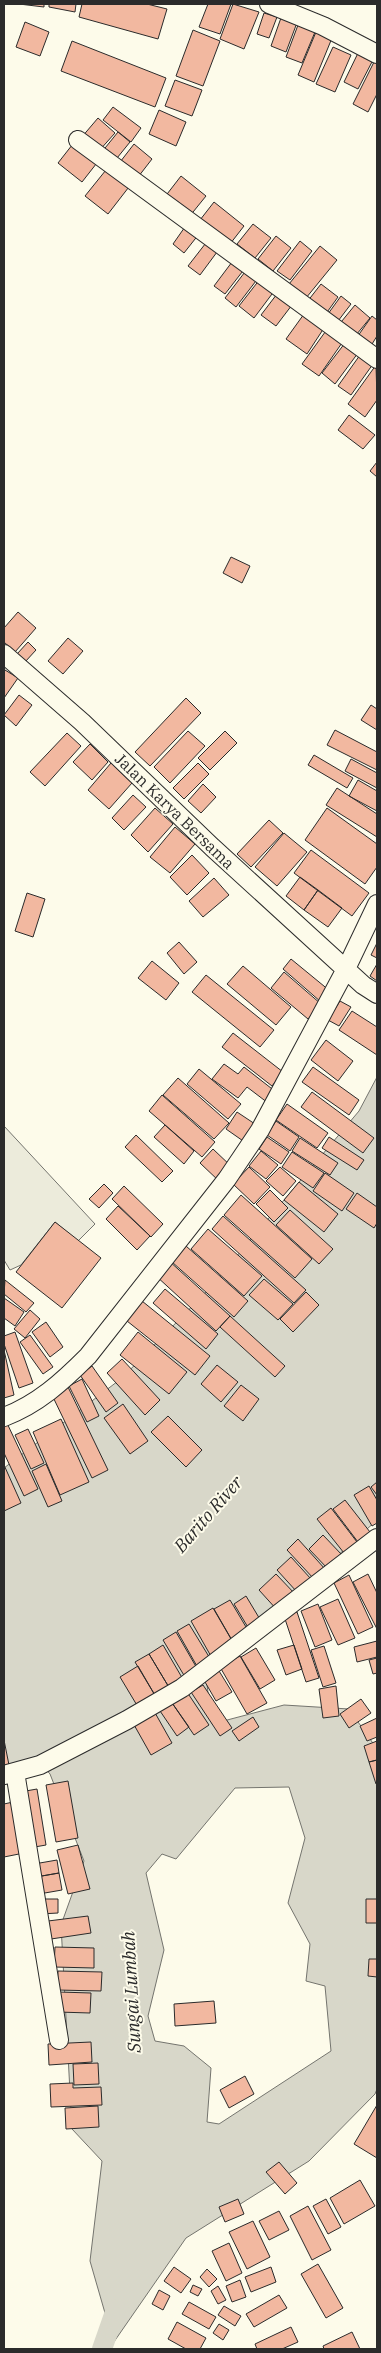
<svg xmlns="http://www.w3.org/2000/svg" width="381" height="2353" font-family="'IBM Plex Serif',serif">
  <style>
    .green { fill: #ecebdb; stroke: #74746e }
    .water { fill: #d8d7c9; stroke: #74746e; fill-rule: evenodd }
    .lines { fill: none; stroke-linecap: round; stroke-linejoin: round }
    .canal { stroke: #d8d7c9; stroke-width: 20 }
    .building { fill: #f2b8a0; stroke: #2b2b2b }
    .minor-casing { stroke: #2b2b2b; stroke-width: 20 }
    .minor { stroke: #fdfbea; stroke-width: 18 }
    .labels { text-anchor: middle; dominant-baseline: central; stroke-width: 4; stroke-linejoin: round; paint-order: stroke }
    .street-label { font-size: 16px; fill: #2b2b2b; stroke: #fdfbea }
    .water-label { font-size: 18px; font-style: italic; fill: #2b2b2b; stroke: #fdfbea }
  </style>
  <rect width="100%" height="100%" fill="#fdfbea"/>
  <path class="green" d="M4,1126L95,1224L78,1241L55,1222L21,1265L10,1270L4,1260Z"/>
  <path class="water" d="M377,1077V1520L283,1605L204,1661L212,1724L284,1705L349,1709L377,1749V2089L375,2094L309,2161L186,2238L109,2349L105,2313L90,2261L102,2161L72,2129L61,1925L84,1861L50,1774L37,1759L4,1765V1468L122,1378L209,1289L359,1111ZM289,1787L305,1838L288,1903L310,1944L306,1981L325,1986L331,2051L219,2124L207,2122L211,2068L184,2046L155,2041L148,2016L164,1950L146,1873L162,1854L176,1859L235,1788Z"/>
  <g class="lines">
    <path class="canal" d="M102,2349L116,2309"/>
  </g>
  <path class="building" d="M19,4H44V7Z
    M49,4H76L75,12L49,7Z
    M82,4H147L167,9L158,39L79,17Z
    M208,4H231L220,34L199,27Z
    M233,4L259,12L244,49L220,39Z
    M264,13L277,17L269,38L257,34Z
    M282,15L298,20L286,52L271,46Z
    M25,22L49,32L40,56L16,47Z
    M298,25L315,32L302,63L286,57Z
    M193,30L220,41L203,86L176,76Z
    M316,32L332,38L314,82L298,75Z
    M72,41L166,78L155,107L61,71Z
    M333,47L351,55L335,92L316,84Z
    M359,51L374,58L358,89L344,82Z
    M374,62L377,63V94L368,112L353,104Z
    M175,80L202,90L192,116L165,106Z
    M113,107L141,128L131,142L103,120Z
    M159,110L186,122L176,146L149,134Z
    M98,118L115,133L98,152L81,138Z
    M118,132L130,142L113,163L101,153Z
    M76,140L100,159L82,182L58,163Z
    M134,144L152,159L135,181L117,166Z
    M110,165L132,183L108,214L85,196Z
    M181,176L206,196L189,217L164,198Z
    M214,202L244,226L230,244L200,220Z
    M187,224L199,234L184,253L173,244Z
    M253,224L271,238L255,258L237,244Z
    M276,236L291,248L273,271L258,259Z
    M209,239L220,248L200,275L188,266Z
    M300,241L312,251L290,280L277,271Z
    M320,246L337,260L306,298L289,284Z
    M235,258L246,267L225,294L214,286Z
    M248,268L259,277L236,307L225,298Z
    M260,279L275,290L254,318L239,306Z
    M321,284L338,297L325,315L307,302Z
    M280,290L295,301L276,326L261,315Z
    M341,296L351,304L335,325L325,318Z
    M355,305L370,318L352,340L337,327Z
    M304,314L324,328L307,354L286,339Z
    M372,316L377,320V336L369,349L355,340Z
    M328,328L344,340L319,376L302,364Z
    M345,343L358,353L335,384L322,373Z
    M360,355L373,364L351,395L338,386Z
    M376,365L377,400L365,417L348,404Z
    M349,415L375,435L363,449L338,430Z
    M377,462V477L370,471Z
    M231,557L250,566L242,583L223,573Z
    M18,612L36,628L15,652L4,642V628Z
    M68,638L83,651L63,674L48,661Z
    M28,642L36,650L25,662L17,654Z
    M5,670L18,678L4,698V672Z
    M19,695L32,705L16,726L4,715Z
    M186,698L201,713L150,766L135,752Z
    M371,705L377,709V730L361,720Z
    M335,730L377,752V770L327,745Z
    M188,731L205,746L170,783L154,767Z
    M225,731L237,743L210,770L198,758Z
    M67,733L81,746L45,786L30,772Z
    M90,744L108,762L92,780L73,762Z
    M314,755L353,778L347,788L308,765Z
    M351,759L377,773V788L345,771Z
    M111,763L132,783L109,809L88,790Z
    M198,763L209,774L184,799L173,788Z
    M358,780L377,791V811L349,796Z
    M203,784L216,797L201,813L188,801Z
    M337,788L377,814V837L326,805Z
    M133,795L146,807L124,830L112,818Z
    M155,808L173,824L148,852L131,835Z
    M327,808L377,844V867L365,884L305,840Z
    M269,820L283,833L251,867L237,854Z
    M175,827L195,844L170,873L150,857Z
    M284,833L307,852L277,886L255,867Z
    M311,850L369,893L352,916L294,873Z
    M192,855L209,873L187,895L170,877Z
    M300,877L318,890L304,910L286,896Z
    M214,878L229,895L203,917L189,901Z
    M318,890L342,908L328,927L304,910Z
    M27,893L45,899L33,937L15,931Z
    M179,942L197,962L184,974L167,953Z
    M377,943V958L371,955Z
    M291,959L330,991L321,1002L283,969Z
    M152,961L179,983L166,1000L138,978Z
    M377,964V981L370,976Z
    M243,966L291,1007L276,1025L227,984Z
    M284,972L321,1004L308,1019L271,988Z
    M206,975L274,1030L260,1047L192,992Z
    M340,1001L351,1007L339,1026L328,1020Z
    M352,1011L377,1027V1055L339,1030Z
    M233,1033L283,1072L272,1086L222,1047Z
    M326,1040L353,1061L338,1081L311,1060Z
    M224,1064L238,1074L244,1067L276,1092L268,1103L247,1087L238,1098L212,1079Z
    M313,1067L359,1100L349,1115L302,1082Z
    M199,1069L241,1104L228,1119L187,1084Z
    M178,1078L229,1123L214,1139L163,1095Z
    M312,1092L374,1138L363,1153L301,1107Z
    M162,1095L215,1142L202,1157L149,1111Z
    M287,1104L328,1133L317,1148L276,1120Z
    M237,1112L258,1126L246,1143L226,1129Z
    M276,1121L299,1137L290,1151L267,1135Z
    M165,1125L194,1151L184,1164L154,1137Z
    M136,1135L173,1171L162,1182L125,1147Z
    M267,1137L289,1152L281,1164L259,1149Z
    M329,1137L364,1160L357,1170L322,1148Z
    M300,1138L338,1163L330,1175L292,1151Z
    M213,1149L233,1168L220,1182L200,1163Z
    M261,1151L278,1165L266,1179L249,1166Z
    M292,1152L324,1173L313,1188L282,1167Z
    M249,1167L270,1187L254,1204L233,1184Z
    M280,1167L296,1181L283,1196L266,1181Z
    M325,1173L354,1193L342,1211L313,1191Z
    M299,1182L338,1214L324,1232L284,1200Z
    M104,1184L113,1193L99,1208L89,1199Z
    M124,1186L163,1224L151,1237L112,1199Z
    M270,1190L288,1208L274,1222L256,1204Z
    M357,1193L377,1207V1223L374,1228L346,1209Z
    M241,1195L312,1259L295,1278L224,1215Z
    M118,1206L150,1236L137,1250L106,1219Z
    M290,1210L333,1249L319,1264L276,1225Z
    M223,1216L306,1290L294,1303L212,1229Z
    M55,1222L101,1258L62,1308L16,1272Z
    M208,1229L262,1276L244,1296L191,1249Z
    M186,1246L248,1301L234,1317L172,1262Z
    M168,1260L230,1316L216,1331L155,1275Z
    M264,1279L293,1304L278,1320L249,1295Z
    M5,1280L34,1303L26,1312L4,1294Z
    M165,1289L218,1334L206,1349L153,1303Z
    M306,1292L319,1305L293,1332L280,1319Z
    M4,1298L24,1312L15,1326L4,1318Z
    M142,1301L210,1356L195,1375L127,1321Z
    M30,1310L40,1319L25,1338L14,1329Z
    M230,1316L285,1366L275,1377L220,1327Z
    M46,1322L63,1347L50,1357L32,1332Z
    M15,1332L33,1383L19,1388L4,1344V1336Z
    M138,1332L187,1372L169,1394L120,1355Z
    M30,1335L53,1367L43,1374L20,1342Z
    M4,1350L14,1395L4,1398Z
    M122,1359L160,1400L145,1415L107,1373Z
    M217,1365L238,1382L221,1402L201,1384Z
    M92,1366L118,1403L106,1412L80,1375Z
    M82,1379L99,1416L87,1422L69,1386Z
    M241,1385L259,1399L243,1421L224,1406Z
    M68,1387L108,1470L92,1478L52,1395Z
    M123,1404L148,1441L130,1454L104,1418Z
    M168,1416L202,1450L186,1467L151,1432Z
    M61,1419L89,1482L60,1495L33,1432Z
    M6,1421L38,1489L24,1496L4,1453V1422Z
    M28,1429L44,1463L31,1469L15,1435Z
    M46,1464L62,1501L48,1507L32,1471Z
    M4,1465L21,1503L4,1511Z
    M377,1482V1495L371,1487Z
    M369,1486L377,1500V1523L372,1526L354,1495Z
    M345,1500L370,1532L358,1542L333,1509Z
    M331,1508L357,1542L344,1553L317,1519Z
    M323,1535L342,1555L328,1569L309,1549Z
    M298,1539L325,1569L314,1579L287,1550Z
    M291,1557L311,1579L297,1592L277,1570Z
    M276,1574L296,1595L278,1611L259,1590Z
    M368,1574L377,1593V1629L353,1582Z
    M349,1575L373,1627L358,1634L334,1583Z
    M246,1596L261,1621L249,1629L234,1604Z
    M338,1599L355,1638L338,1645L320,1607Z
    M230,1600L249,1632L233,1642L214,1609Z
    M318,1604L332,1640L315,1647L301,1611Z
    M213,1608L234,1644L212,1658L191,1621Z
    M297,1612L319,1678L306,1682L284,1616Z
    M189,1624L211,1660L198,1668L177,1631Z
    M176,1632L198,1670L185,1677L163,1640Z
    M377,1641V1657L357,1662L354,1647Z
    M163,1645L184,1681L170,1689L149,1654Z
    M294,1645L302,1669L286,1675L277,1650Z
    M324,1646L336,1683L323,1687L311,1650Z
    M256,1648L275,1680L260,1689L241,1657Z
    M149,1654L170,1689L156,1697L135,1662Z
    M240,1656L267,1703L247,1714L220,1667Z
    M377,1658V1673L373,1674L369,1660Z
    M138,1666L156,1697L138,1707L120,1677Z
    M216,1666L232,1692L216,1701L201,1675Z
    M203,1685L232,1728L220,1736L191,1692Z
    M336,1686L339,1716L323,1718L319,1689Z
    M185,1689L209,1725L194,1735L170,1700Z
    M361,1699L371,1713L349,1728L340,1714Z
    M170,1700L189,1727L177,1736L158,1708Z
    M154,1711L172,1743L151,1755L133,1723Z
    M253,1717L259,1727L239,1741L232,1731Z
    M377,1718V1737L367,1741L360,1726Z
    M4,1740L9,1765L4,1766Z
    M377,1741V1760L369,1762L364,1746Z
    M377,1760V1783L376,1784L369,1762Z
    M68,1781L78,1838L56,1842L46,1785Z
    M37,1789L46,1845L29,1848L20,1792Z
    M13,1802L24,1853L4,1857V1804Z
    M78,1845L90,1889L68,1894L57,1850Z
    M57,1860L59,1873L36,1877L34,1864Z
    M59,1873L62,1890L39,1894L36,1877Z
    M40,1899H58V1913L40,1914Z
    M366,1899H377V1923H366Z
    M88,1916L91,1933L51,1939L48,1921Z
    M55,1947L94,1948V1968L54,1967Z
    M369,1959H377V1977L368,1976Z
    M58,1971L102,1972L101,1991L57,1990Z
    M59,1992L91,1993L90,2013L58,2012Z
    M214,2001L216,2023L175,2026L174,2004Z
    M91,2042L92,2062L49,2065L48,2044Z
    M98,2063L99,2084L74,2085L73,2064Z
    M245,2076L254,2094L229,2108L220,2090Z
    M73,2083V2088L101,2087L102,2105L51,2107L50,2084Z
    M377,2105V2158L354,2144Z
    M98,2106L99,2127L66,2129L65,2108Z
    M279,2162L297,2183L285,2194L266,2172Z
    M360,2180L375,2206L344,2224L330,2198Z
    M238,2199L244,2214L225,2222L219,2207Z
    M326,2199L341,2227L328,2234L313,2206Z
    M308,2206L331,2250L312,2260L290,2216Z
    M279,2211L289,2230L269,2240L259,2221Z
    M253,2221L270,2257L247,2269L229,2232Z
    M229,2243L242,2273L226,2281L212,2251Z
    M318,2264L343,2308L326,2318L301,2274Z
    M174,2267L191,2279L181,2293L164,2281Z
    M271,2267L276,2282L251,2292L245,2277Z
    M207,2269L217,2279L209,2287L200,2277Z
    M240,2280L246,2297L232,2302L226,2286Z
    M193,2285L202,2289L198,2296L190,2292Z
    M218,2286L226,2300L218,2304L211,2291Z
    M159,2290L170,2296L163,2310L152,2304Z
    M279,2295L287,2308L254,2327L246,2314Z
    M189,2302L216,2317L209,2329L182,2314Z
    M224,2306L241,2316L235,2326L218,2315Z
    M177,2322L206,2338L200,2349H186L168,2339Z
    M219,2324L229,2330L223,2340L213,2333Z
    M291,2327L298,2342L282,2349H257L255,2344Z
    M352,2332L360,2349H324L323,2346Z"/>
  <g class="lines">
    <defs>
      <path id="minor" d="M269,4L323,26L377,54
        M78,140L377,359
        M4,654L82,722L212,847L363,985L377,994
        M4,1417C38,1404 62,1382 88,1356L227,1179L260,1130L346,969L377,904
        M15,1772L59,2040
        M4,1775L40,1765L127,1720L182,1688L377,1538"/>
    </defs>
    <use href="#minor" class="minor-casing"/>
    <use href="#minor" class="minor"/>
  </g>
  <g class="labels">
    <g class="street-label">
      <text transform="translate(175 811) rotate(44)">Jalan Karya Bersama</text>
    </g>
    <g class="water-label">
      <text transform="translate(208 1514) rotate(-49)">Barito River</text>
      <text transform="translate(131 1992) rotate(-93)">Sungai Lumbah</text>
    </g>
  </g>
  <rect width="381" height="2353" fill="none" stroke="#2b2b2b" stroke-width="10"/>
</svg>
